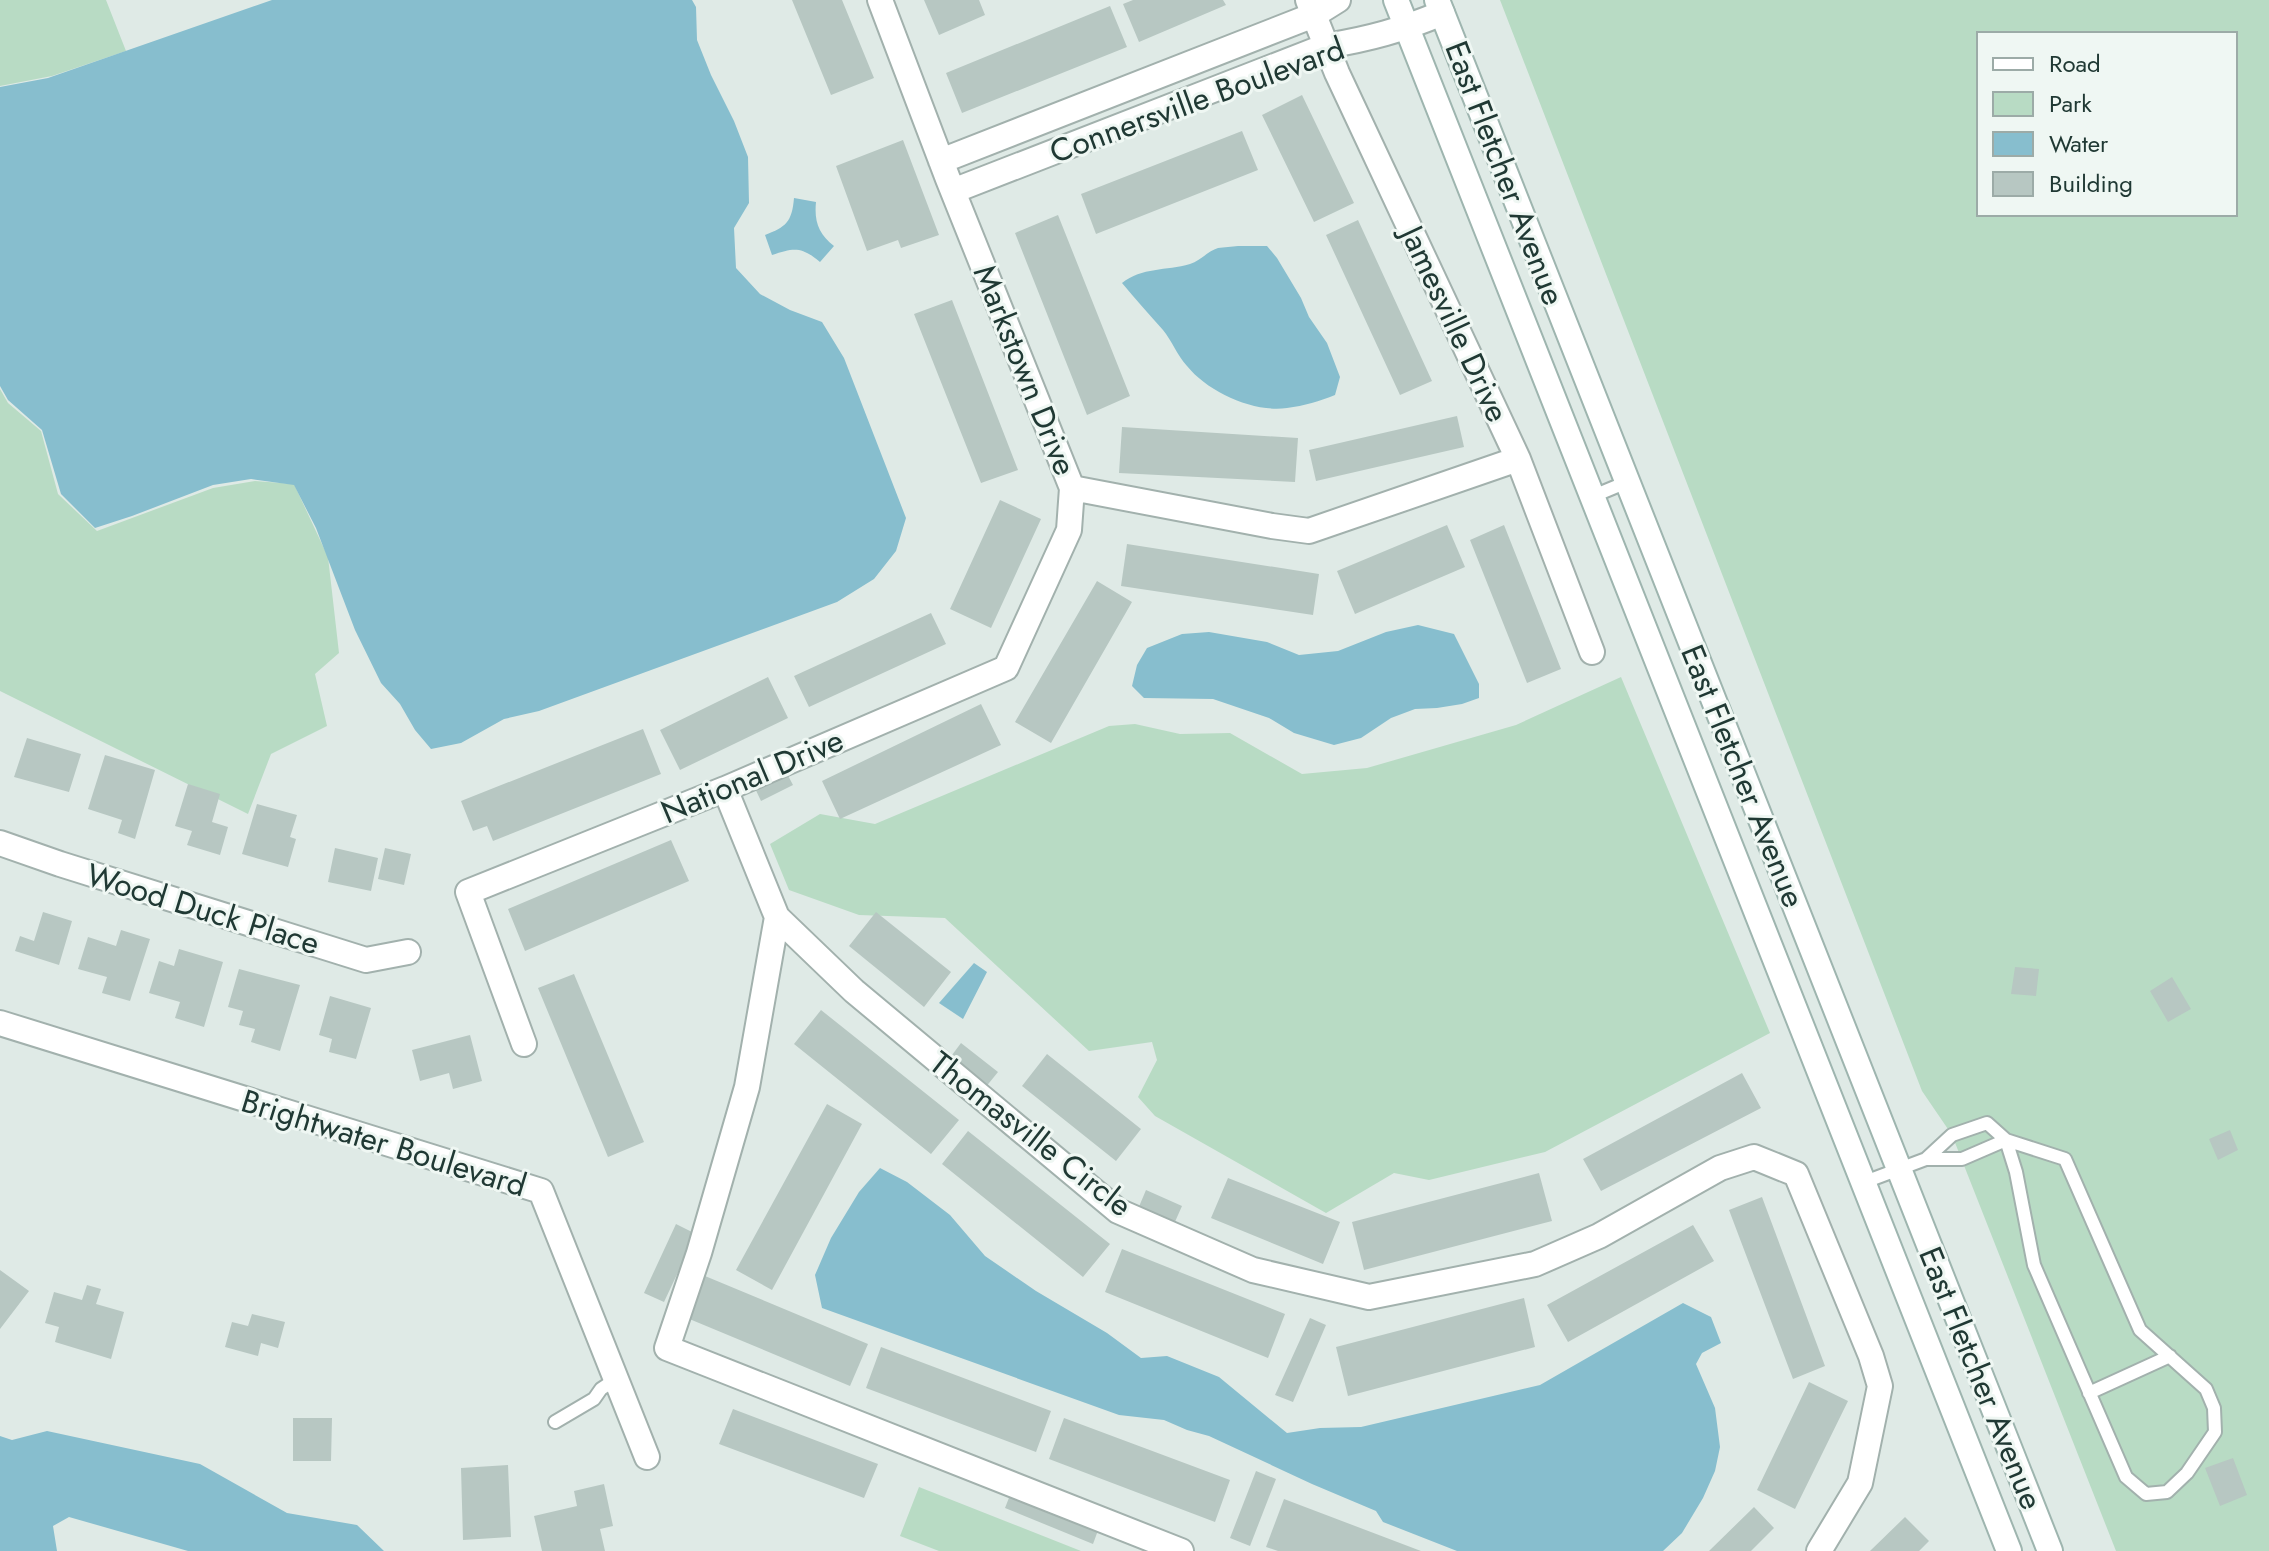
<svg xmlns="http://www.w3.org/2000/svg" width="2269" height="1551" font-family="Jost,sans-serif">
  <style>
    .green { fill: #b8dbc4; fill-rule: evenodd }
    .water { fill: #87bece }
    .building { fill: #b7c7c2 }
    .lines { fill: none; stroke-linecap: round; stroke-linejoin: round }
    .lane-casing { stroke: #a2b1ad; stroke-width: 16 }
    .street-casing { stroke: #a2b1ad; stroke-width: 28 }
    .secondary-casing { stroke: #9eb5af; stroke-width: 28 }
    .lane { stroke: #fff; stroke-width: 12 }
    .street { stroke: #fff; stroke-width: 24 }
    .secondary { stroke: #fff; stroke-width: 24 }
    .labels { text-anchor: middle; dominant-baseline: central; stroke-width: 6; stroke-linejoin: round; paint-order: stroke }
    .street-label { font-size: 32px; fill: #203934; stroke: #eff7f3 }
  </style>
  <rect width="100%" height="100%" fill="#dfeae6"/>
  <path class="green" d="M0,0H106L126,51L52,76L0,86Z
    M1500,0H2269V1551H2116L1952,1135L1922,1091ZM1979,34H2235V214H1979Z
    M0,389L8,403L41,431L58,494L97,531L213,488L255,481L294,484L328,557L339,653L315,674L327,726L271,754L248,814L0,691Z
    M1621,677L1770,1033L1545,1152L1429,1180L1394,1173L1326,1213L1155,1116L1138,1097L1157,1060L1152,1042L1089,1051L945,918L859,915L789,890L770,844L820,814L875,824L1109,726L1135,724L1180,734L1230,733L1302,774L1367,768L1516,725Z
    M919,1487L1081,1551H939L900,1536Z"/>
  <path class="water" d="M272,0H692L696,7L697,40L711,75L734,121L748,157L749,203L734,228L736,268L760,294L790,310L822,322L844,358L906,518L896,551L874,579L837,602L539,711L504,719L461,743L431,749L415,730L400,704L381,683L355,630L316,528L294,485L251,479L213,485L132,516L95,528L61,494L42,430L8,400L0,386V87L48,78Z
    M794,198L816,202C814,222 819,234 834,246L820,262C802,247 795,247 772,255L765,235C786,227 792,222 794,198Z
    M1238,246H1267L1277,258L1301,298L1309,317L1327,343L1340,377L1335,395C1320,401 1304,406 1287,408C1254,413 1208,392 1187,366C1177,355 1172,341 1163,330C1149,314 1135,299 1122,283C1142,267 1166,271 1190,264C1200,261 1208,251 1218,248C1224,247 1232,247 1238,246Z
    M1418,625L1454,634L1479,684V698L1462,704L1437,708L1415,709L1391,718L1361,738L1334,745L1294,733L1269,718L1213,699L1144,698L1132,686L1137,665L1147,648L1182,634L1209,632L1267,642L1299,655L1338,651L1386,632Z
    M974,963L987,972L963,1019L939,1003Z
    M880,1168L907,1182L950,1215L985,1256L1036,1291L1107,1333L1141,1358L1167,1356L1219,1377L1287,1433L1320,1428L1361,1427L1540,1385L1683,1303L1711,1317L1721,1343L1702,1353L1696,1364L1715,1408L1720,1447L1715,1471L1703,1498L1682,1533L1663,1551H1457L1383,1522L1376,1511L1312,1484L1209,1436L1187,1430L1164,1420L1119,1415L822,1308L815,1275L831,1238L859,1192Z
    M47,1431L200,1464L287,1513L357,1525L384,1551H188L69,1517L53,1526L57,1551H0V1436L12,1440Z"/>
  <path class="building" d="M792,0H842L874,78L831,95Z
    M924,0H979L985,15L939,35Z
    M1133,0H1223L1226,5L1139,42L1123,4Z
    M1110,6L1127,47L962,113L946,73Z
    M1302,95L1354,203L1314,222L1262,115Z
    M1242,131L1258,170L1096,234L1081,194Z
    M903,140L939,235L901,248L898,240L867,251L836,166Z
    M1058,215L1130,396L1087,415L1015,233Z
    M1358,220L1432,381L1400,395L1326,235Z
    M952,300L1018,470L981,483L914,314Z
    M1457,416L1464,447L1316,481L1309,450Z
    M1122,427L1298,438L1295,482L1119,473Z
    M1000,500L1041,519L991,628L950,609Z
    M1447,525L1465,567L1355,614L1337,571Z
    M1504,525L1561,669L1527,683L1470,540Z
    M1127,544L1319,574L1313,615L1121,586Z
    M1097,581L1132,602L1051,743L1015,722Z
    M931,613L946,644L809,707L794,676Z
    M768,677L788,718L680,770L660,730Z
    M981,704L1001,745L840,819L822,781Z
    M643,729L661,774L493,841L487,826L473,831L461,801Z
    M27,738L81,754L69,792L14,777Z
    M105,755L155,770L135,839L118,833L122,820L88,809Z
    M783,766L793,785L761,801L752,782Z
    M188,784L220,794L212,822L228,827L220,855L187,845L192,831L175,826Z
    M257,804L297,815L290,837L296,839L288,867L242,854Z
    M671,840L689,881L525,951L508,909Z
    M335,848L378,858L371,891L328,882Z
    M385,848L411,854L404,885L378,879Z
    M43,912L72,921L59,965L15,951L20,936L34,941Z
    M876,912L951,972L924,1007L849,946Z
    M121,930L150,939L130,1001L102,993L107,977L78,969L88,937L116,946Z
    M179,949L223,962L204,1027L175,1018L180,1002L149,993L159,961L174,966Z
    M2015,967L2039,969L2036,996L2011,994Z
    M239,969L300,985L280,1051L251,1042L255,1029L239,1025L243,1011L228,1007Z
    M574,974L644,1142L608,1157L538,988Z
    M2172,977L2191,1009L2168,1022L2150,991Z
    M330,996L371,1008L356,1059L329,1052L332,1039L319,1035Z
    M821,1010L959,1120L931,1154L794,1044Z
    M470,1035L482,1081L453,1089L449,1073L420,1081L412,1050Z
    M961,1043L998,1072L985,1088L949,1059Z
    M1047,1054L1141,1129L1116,1161L1022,1086Z
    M1742,1073L1761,1108L1601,1191L1583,1159Z
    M827,1104L862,1124L772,1290L736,1270Z
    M2230,1130L2238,1150L2218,1160L2209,1139Z
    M968,1131L1110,1244L1083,1277L942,1164Z
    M1539,1173L1552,1221L1364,1270L1352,1222Z
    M1228,1178L1340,1222L1323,1264L1211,1218Z
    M1146,1190L1182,1206L1174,1224L1138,1209Z
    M1762,1197L1825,1366L1793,1379L1729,1210Z
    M676,1224L696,1234L664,1302L644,1293Z
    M1693,1225L1714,1261L1568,1342L1547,1305Z
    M1122,1249L1285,1314L1268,1358L1105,1292Z
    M0,1270L29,1291L0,1329Z
    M705,1276L868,1344L850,1386L687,1318Z
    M87,1285L101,1289L96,1304L124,1312L111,1359L55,1342L59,1327L45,1323L54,1292L82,1300Z
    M1524,1298L1535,1347L1348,1396L1336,1347Z
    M252,1314L285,1322L278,1348L261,1343L258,1356L225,1347L232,1322L248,1326Z
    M1310,1318L1326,1325L1293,1402L1275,1395Z
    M881,1347L1051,1411L1036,1452L866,1388Z
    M1809,1382L1848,1401L1795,1509L1757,1490Z
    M733,1409L878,1464L864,1498L719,1444Z
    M293,1418H332L331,1461H293Z
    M1064,1418L1230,1480L1215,1522L1049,1459Z
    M2233,1458L2247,1495L2220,1506L2205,1468Z
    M508,1465L511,1537L463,1540L461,1468Z
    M1256,1471L1276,1479L1250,1546L1230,1538Z
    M604,1484L613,1526L600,1529L605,1551H542L534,1516L577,1506L574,1491Z
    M1012,1490L1100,1525L1093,1544L1005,1508Z
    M1284,1499L1421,1551H1278L1266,1547Z
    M1754,1507L1774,1528L1751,1551H1709Z
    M1905,1517L1929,1541L1919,1551H1870Z"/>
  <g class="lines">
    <defs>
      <path id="lane" d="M1591,497L1627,482
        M1926,1159L1952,1135L1987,1123L2006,1140L2065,1159L2140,1330L2206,1389L2214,1408L2215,1432L2187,1473L2167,1492L2146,1494L2126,1477L2034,1265L2016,1172L2006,1140
        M1862,1183L1926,1159H1962L2006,1140
        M2089,1393L2170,1356
        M555,1422L594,1399L601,1389L616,1379"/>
      <path id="street" d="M880,0L948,179L1072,488L1272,526L1309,531L1518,459
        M1308,0L1337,73L1518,459L1592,652
        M941,161L1314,15L1338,0
        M953,191L1326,46C1369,39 1402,30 1442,13
        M725,789L777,917L854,991L1118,1211L1253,1270L1369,1297L1535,1264L1599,1236L1720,1168L1754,1157L1796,1174L1871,1356L1880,1386L1860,1483L1819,1551
        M0,843L60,864L366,960L408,952
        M777,917L747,1087L699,1253L667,1348L1181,1551
        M0,1023L541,1191L647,1457
        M524,1044L468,892L725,789L1006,668L1069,530L1072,488"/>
      <path id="secondary" d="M1396,0L2009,1551
        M1437,0L2050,1551"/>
    </defs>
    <use href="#lane" class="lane-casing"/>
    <use href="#street" class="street-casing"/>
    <use href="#secondary" class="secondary-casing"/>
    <use href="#lane" class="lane"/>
    <use href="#street" class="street"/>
    <use href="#secondary" class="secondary"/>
  </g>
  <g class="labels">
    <g class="street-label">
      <text transform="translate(1197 100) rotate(-20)">Connersville Boulevard</text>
      <text transform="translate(1505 173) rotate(69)">East Fletcher Avenue</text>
      <text transform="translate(1455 324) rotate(65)">Jamesville Drive</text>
      <text transform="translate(1025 370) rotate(68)">Markstown Drive</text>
      <text transform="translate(752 776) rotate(-23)">National Drive</text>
      <text transform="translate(1743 776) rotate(68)">East Fletcher Avenue</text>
      <text transform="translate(203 909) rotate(17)">Wood Duck Place</text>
      <text transform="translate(1031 1134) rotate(38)">Thomasville Circle</text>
      <text transform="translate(384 1143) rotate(17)">Brightwater Boulevard</text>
      <text transform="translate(1981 1378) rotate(68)">East Fletcher Avenue</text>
    </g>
  </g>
  <rect x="1977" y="32" width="260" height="184" fill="#eff7f3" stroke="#9caba7" stroke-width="2"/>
  <rect x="1993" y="58" width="40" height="12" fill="#ffffff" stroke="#9caba7" stroke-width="2"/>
  <text x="2049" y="72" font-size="24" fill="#203934">Road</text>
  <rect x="1993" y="92" width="40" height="24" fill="#b8dbc4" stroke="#9caba7" stroke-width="2"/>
  <text x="2049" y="112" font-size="24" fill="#203934">Park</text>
  <rect x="1993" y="132" width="40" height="24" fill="#87bece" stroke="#9caba7" stroke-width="2"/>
  <text x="2049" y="152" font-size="24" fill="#203934">Water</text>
  <rect x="1993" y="172" width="40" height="24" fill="#b7c7c2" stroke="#9caba7" stroke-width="2"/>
  <text x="2049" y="192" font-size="24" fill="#203934">Building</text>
</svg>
